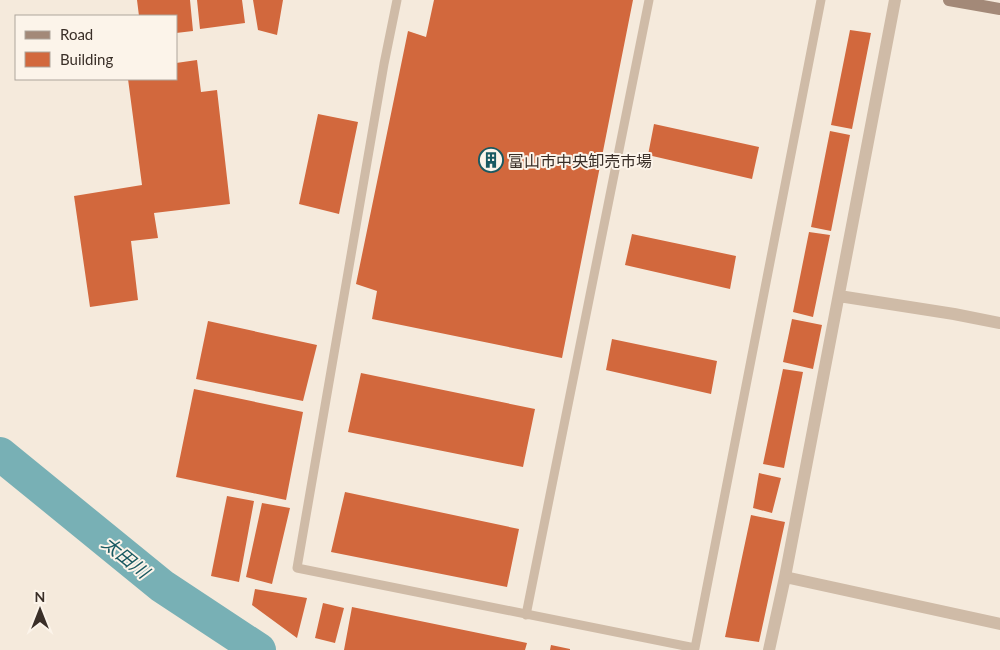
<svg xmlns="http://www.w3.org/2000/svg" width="1000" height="650" font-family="Lato,'Noto Sans JP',sans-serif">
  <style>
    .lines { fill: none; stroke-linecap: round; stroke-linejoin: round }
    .river { stroke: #78b0b5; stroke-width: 34 }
    .building { fill: #d2683d }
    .lane { stroke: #cfbba7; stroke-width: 9 }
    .street { stroke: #cfbba7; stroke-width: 12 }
    .secondary { stroke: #a38978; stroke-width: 12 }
    .labels { text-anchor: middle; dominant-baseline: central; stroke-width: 4; stroke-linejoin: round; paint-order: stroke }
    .poi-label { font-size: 16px; fill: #3a2f28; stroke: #fcf4ea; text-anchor: start }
    .water-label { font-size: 18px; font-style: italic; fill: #195961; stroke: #fcf4ea }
  </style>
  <rect width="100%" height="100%" fill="#f5eadc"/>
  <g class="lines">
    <path class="river" d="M0,454L162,586L259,650"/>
  </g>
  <path class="building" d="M137,0H190L193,31L176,33V16H139Z
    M197,0H242L245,23L200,29Z
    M253,0H283L277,35L258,30Z
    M434,0H633L562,358L372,319L377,291L356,284L408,31L426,37Z
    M850,30L871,33L852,129L831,125Z
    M197,60L201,92L217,90L230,204L154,213L158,238L131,241L138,300L90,307L74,196L142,185L128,79H176V63Z
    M318,114L358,122L339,214L299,204Z
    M654,124L759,147L752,179L648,155Z
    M830,131L850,135L831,231L811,227Z
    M809,232L830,235L813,317L793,312Z
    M632,234L736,256L730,289L625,265Z
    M792,319L822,325L813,369L783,362Z
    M208,321L317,345L303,401L196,379Z
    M612,339L717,361L711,394L606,370Z
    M783,369L803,372L784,468L763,464Z
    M361,373L535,409L523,467L348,432Z
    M194,389L303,412L286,500L176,477Z
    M759,473L781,478L772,513L753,508Z
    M345,492L519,529L507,587L331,552Z
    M227,496L254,501L239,582L211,576Z
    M262,503L290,508L272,584L246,577Z
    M751,515L785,522L759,642L725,637Z
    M255,589L307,598L297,638L252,605Z
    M323,603L344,608L335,643L315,638Z
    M352,607L527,643L525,650H344Z
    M551,645L570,649V650H550Z"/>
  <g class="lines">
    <path class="lane" d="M397,0L384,64L297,568L695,648L821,0
      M526,615L649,0"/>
    <path class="street" d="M839,296L954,314L1000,323
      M785,577L1000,624
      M769,650L785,577L895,0"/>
    <path class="secondary" d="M949,0L1000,9"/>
  </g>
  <defs>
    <symbol id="building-ring" viewBox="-11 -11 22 22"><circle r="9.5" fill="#fcf4ea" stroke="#195961" stroke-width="1.5"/><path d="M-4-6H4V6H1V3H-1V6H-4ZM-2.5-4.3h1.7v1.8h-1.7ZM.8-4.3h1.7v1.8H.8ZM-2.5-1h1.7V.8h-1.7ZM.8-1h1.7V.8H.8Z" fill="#195961"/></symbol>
  </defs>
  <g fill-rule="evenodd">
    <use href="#building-ring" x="477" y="146" width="28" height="28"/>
  </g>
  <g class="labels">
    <g class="poi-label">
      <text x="508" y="160">富山市中央卸売市場</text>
    </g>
    <g class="water-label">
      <text transform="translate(126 557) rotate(39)">太田川</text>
    </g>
  </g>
  <rect x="15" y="15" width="162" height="65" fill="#fcf4ea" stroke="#aea59c"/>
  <rect x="25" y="31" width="25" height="8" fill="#a38978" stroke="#aea59c"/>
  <text x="60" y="40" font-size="15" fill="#3a2f28">Road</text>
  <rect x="25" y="52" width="25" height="15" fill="#d2683d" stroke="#aea59c"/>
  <text x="60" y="65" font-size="15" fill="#3a2f28">Building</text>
  <g transform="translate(40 610)" stroke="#fcf4ea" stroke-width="4" paint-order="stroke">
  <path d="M0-4L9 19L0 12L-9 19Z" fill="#3a2f28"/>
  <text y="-8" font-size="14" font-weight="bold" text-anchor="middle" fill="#3a2f28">N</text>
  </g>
</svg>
